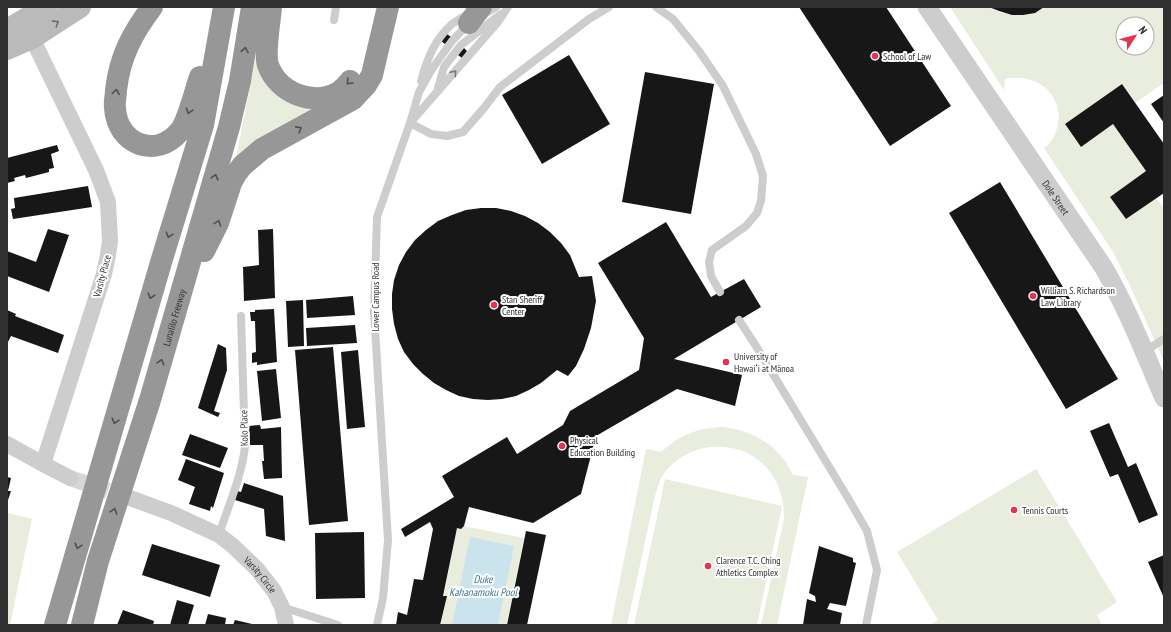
<svg xmlns="http://www.w3.org/2000/svg" width="1171" height="632" font-family="'PT Sans Narrow',sans-serif">
  <style>
    .green { fill: #e8edde; fill-rule: evenodd }
    .water { fill: #cbe3ed }
    .building { fill: #171717 }
    .lines { fill: none; stroke-linecap: round; stroke-linejoin: round }
    .minor-tunnel { stroke: #d6d6d6; stroke-width: 16; stroke-dasharray: 16 8; stroke-linecap: butt }
    .service { stroke: #cdcdcd; stroke-width: 8 }
    .minor { stroke: #cdcdcd; stroke-width: 16 }
    .tertiary { stroke: #cdcdcd; stroke-width: 19 }
    .secondary { stroke: #bababa; stroke-width: 22 }
    .motorway { stroke: #979797; stroke-width: 22 }
    .oneway { stroke: #6e6e6e }
    .oneway2 { stroke: #4f4f4f }
    .oneway3 { stroke: #777 }
    .poi-dot { fill: #e63350; stroke: #fff; stroke-width: 1.5 }
    .labels { text-anchor: middle; dominant-baseline: central; stroke-width: 4; stroke-linejoin: round; paint-order: stroke }
    .poi-label { font-size: 10px; fill: #303030; stroke: #fff; text-anchor: start }
    .street-label { font-size: 10px; fill: #303030; stroke: #fff }
    .water-label { font-size: 11px; font-style: italic; fill: #3d7a94; stroke: #fff }
  </style>
  <rect width="100%" height="100%" fill="#fff"/>
  <path class="green" d="M950,7C963,7 976,6 988,7C992,7 996,10 999,12C1016,17 1030,16 1044,7H1164V86L1162,84L1135,103L1122,84L1065,125L1081,147L1113,124L1146,171L1110,197L1126,219L1156,198L1164,208V361L1131,288L1113,252L1044,148C1051,143 1055,136 1057,128C1066,95 1036,72 1005,79L1004,90ZM1123,24H1147V48H1123Z
    M261,31L263,40L290,97L365,75L236,158Z
    M720,427C746,429 769,439 785,461C788,465 790,470 793,475L808,477L777,625H761L784,519C785,476 756,444 712,447C694,448 677,457 665,472C659,479 657,490 654,500L627,625H611L646,449L661,452C680,435 695,429 720,427Z
    M1036,469L1117,602L1097,615L1102,625H930L938,620L897,552Z
    M665,479L782,506L757,625H634Z
    M7,513L32,519L10,625H7Z
    M464,526L524,538L507,625H438L457,528Z"/>
  <path class="water" d="M470,537L514,546L498,625H452Z"/>
  <path class="building" d="M799,7H886L951,106L890,146Z
    M989,7H1044L1035,13L1023,15H1012L999,11Z
    M447,34L451,37L445,44L441,41Z
    M464,48L467,51L462,58L458,55Z
    M569,55L610,124L542,164L502,95Z
    M645,72L714,84L691,214L622,202Z
    M1122,84L1164,144V193L1126,219L1110,197L1146,171L1113,124L1081,147L1065,124Z
    M1164,95V123L1151,104Z
    M57,145L59,151L51,154L54,168L49,169V172L26,178L25,175L14,178L15,181L7,183V158Z
    M1000,182L1118,379L1066,409L949,213Z
    M88,186L92,207L13,219L11,209L15,208L14,198Z
    M481,208H496L511,211L525,216L538,223L550,232L561,243L570,255L579,277L592,276L596,301L591,328L584,349L576,366L568,376L557,370L541,383L529,390L516,396L502,399L488,400L473,399L459,396L446,390L434,383L423,374L413,364L404,352L398,339L394,324L392,309V294L394,280L399,265L406,252L415,240L426,230L438,221L452,215L466,210Z
    M666,222L711,297L744,279L761,307L674,359L742,375L735,406L677,389L596,436L581,494L533,523L469,507L464,526L461,529L457,528L443,596H447L440,625H396L398,612L407,615L414,579L423,580L433,529L430,522L405,537L401,529L454,497L442,476L507,437L517,454L563,425L570,411L639,370L644,338L598,263Z
    M48,229L69,235L49,292L7,276V251L36,262Z
    M273,229L275,298L244,301L243,267L259,265L258,230Z
    M353,296L355,315L307,318L306,300Z
    M303,300L304,346L288,347L286,301Z
    M274,309L277,362L257,365V362L252,363V353L256,352L255,321H251L250,312H255V310Z
    M7,310L16,314L15,316L64,335L58,353L11,336L7,344Z
    M355,325L357,343L307,346L306,328Z
    M218,344L226,348L227,370L214,411L220,413L218,417L198,408Z
    M333,347L348,521L309,525L295,350Z
    M358,350L365,427L347,429L341,352Z
    M276,369L281,418L262,421L257,371Z
    M1109,423L1128,467L1136,463L1158,515L1139,523L1118,474L1110,477L1090,431Z
    M260,425L261,429L281,427L282,478L264,479L262,461H264L263,445H250L249,426Z
    M190,434L228,448L220,468L182,455Z
    M186,459L224,473L213,508L211,506L210,511L189,504L195,487L178,480Z
    M7,477L11,478L8,491H11L7,503Z
    M244,483L283,496L285,541L266,536L264,509L235,500L237,491L241,492Z
    M526,531L546,535L527,625H507Z
    M364,532L365,598L316,599L315,533Z
    M152,544L220,565L210,597L142,575Z
    M819,546L853,558V562L856,563L846,606L830,603L827,609L842,613L840,625H803L807,599L816,602L815,596L809,593Z
    M1164,555V598L1148,562Z
    M177,600L194,605L188,625H170Z
    M123,610L154,621L153,625H117Z
    M208,614L226,618L225,625H205Z
    M235,620L252,624V625H233Z"/>
  <g class="lines">
    <path class="minor-tunnel" d="M70,478L129,498"/>
    <path class="service" d="M508,7L498,22L410,123L431,134L447,136L463,132L484,108L500,87L589,19L609,7
      M656,7L673,19L699,51L723,86L756,154L763,176L761,201L757,213L746,226L712,250L709,262L711,276L720,292
      M483,15L496,7
      M334,20L336,7
      M421,81C427,59 435,39 452,24C457,20 463,17 468,14
      M438,88L444,67L461,45L501,14
      M739,320L756,346L848,498L867,531L877,570L866,625
      M1145,351L1164,339
      M219,535C228,506 242,476 245,446L241,316
      M282,607L338,625
      M377,625L383,598L388,540L374,312L377,217L410,123L419,92L432,69L452,41L469,23"/>
    <g class="minor">
      <path d="M28,28L32,38L96,170L108,202L110,241L108,255L104,274L43,464"/>
      <path d="M7,444L43,464L70,478"/>
      <path id="s1" d="M130,498L171,513L219,535L233,546L257,569L274,591L282,607L286,625"/>
    </g>
    <path class="tertiary" id="s2" d="M927,7L1104,268C1128,310 1145,354 1164,398"/>
    <path class="secondary" d="M7,30L46,7
      M7,49L32,38L80,7"/>
    <g class="motorway">
      <path d="M152,7C132,34 120,56 116,90C116,96 114,102 115,108C117,144 156,160 180,131C188,121 195,91 200,77"/>
      <path d="M271,7C270,21 264,53 268,65C278,93 313,107 339,92C343,89 347,85 350,81"/>
      <path d="M469,23L481,7"/>
      <path d="M204,251L218,223L231,183L236,174L242,166L262,149L353,99L366,85L372,75L375,62L388,7"/>
      <path d="M55,625L162,259L203,125L224,7"/>
      <path id="s3" d="M82,625L98,561L150,400L229,127L240,81L252,7"/>
    </g>
  </g>
  <defs><path id="oneway-chevron" d="M-2-3.5L2.5 0L-2 3.5" fill="none" stroke-width="1.6" stroke-linecap="round" stroke-linejoin="round"/></defs>
  <use class="oneway" href="#oneway-chevron" transform="translate(56 23) rotate(-33)"/>
  <g class="oneway2">
    <use href="#oneway-chevron" transform="translate(245 50) rotate(-80)"/>
    <use href="#oneway-chevron" transform="translate(349 82) rotate(134)"/>
    <use href="#oneway-chevron" transform="translate(116 92) rotate(-83)"/>
    <use href="#oneway-chevron" transform="translate(189 111) rotate(107)"/>
    <use href="#oneway-chevron" transform="translate(299 129) rotate(-29)"/>
    <use href="#oneway-chevron" transform="translate(215 177) rotate(-74)"/>
    <use href="#oneway-chevron" transform="translate(218 223) rotate(-69)"/>
    <use href="#oneway-chevron" transform="translate(169 235) rotate(107)"/>
    <use href="#oneway-chevron" transform="translate(151 296) rotate(106)"/>
    <use href="#oneway-chevron" transform="translate(161 362) rotate(-74)"/>
    <use href="#oneway-chevron" transform="translate(115 421) rotate(106)"/>
    <use href="#oneway-chevron" transform="translate(114 511) rotate(-72)"/>
    <use href="#oneway-chevron" transform="translate(78 546) rotate(106)"/>
  </g>
  <use class="oneway3" href="#oneway-chevron" transform="translate(454 73) rotate(-49)"/>
  <g class="poi-dot">
    <circle cx="875" cy="56" r="4"/>
    <circle cx="1033" cy="296" r="4"/>
    <circle cx="494" cy="305" r="4"/>
    <circle cx="726" cy="362" r="4"/>
    <circle cx="562" cy="446" r="4"/>
    <circle cx="1014" cy="510" r="4"/>
    <circle cx="708" cy="566" r="4"/>
  </g>
  <g class="labels">
    <g class="poi-label">
      <text x="883" y="56">School of Law</text>
      <text x="1041" y="290">William S. Richardson<tspan x="1041" dy="12">Law Library</tspan></text>
      <text x="502" y="299">Stan Sheriff<tspan x="502" dy="12">Center</tspan></text>
      <text x="734" y="356">University of<tspan x="734" dy="12">Hawaiʻi at Mānoa</tspan></text>
      <text x="570" y="440">Physical<tspan x="570" dy="12">Education Building</tspan></text>
      <text x="1022" y="510">Tennis Courts</text>
      <text x="716" y="560">Clarence T.C. Ching<tspan x="716" dy="12">Athletics Complex</tspan></text>
    </g>
    <g class="street-label">
      <text stroke="none"><textPath href="#s2" startOffset="230">Dole Street</textPath></text>
      <text transform="translate(102 276) rotate(-75)">Varsity Place</text>
      <text transform="translate(375 297) rotate(-90)">Lower Campus Road</text>
      <text stroke="none"><textPath href="#s3" startOffset="321">Lunalilo Freeway</textPath></text>
      <text transform="translate(244 428) rotate(-91)">Kolo Place</text>
      <text stroke="none"><textPath href="#s1" startOffset="154">Varsity Circle</textPath></text>
    </g>
    <g class="water-label">
      <text x="483" y="579">Duke<tspan x="483" dy="13">Kahanamoku Pool</tspan></text>
    </g>
  </g>
  <rect width="1171" height="632" fill="none" stroke="#303030" stroke-width="16"/>
  <g transform="translate(1135 36) rotate(54)"><circle r="19" fill="#ffffff" stroke="#acacac"/>
  <path d="M0-3L7 15L0 10L-7 15Z" fill="#e63350"/>
  <text y="-6" font-size="11" font-weight="bold" text-anchor="middle" fill="#303030">N</text>
  </g>
</svg>
